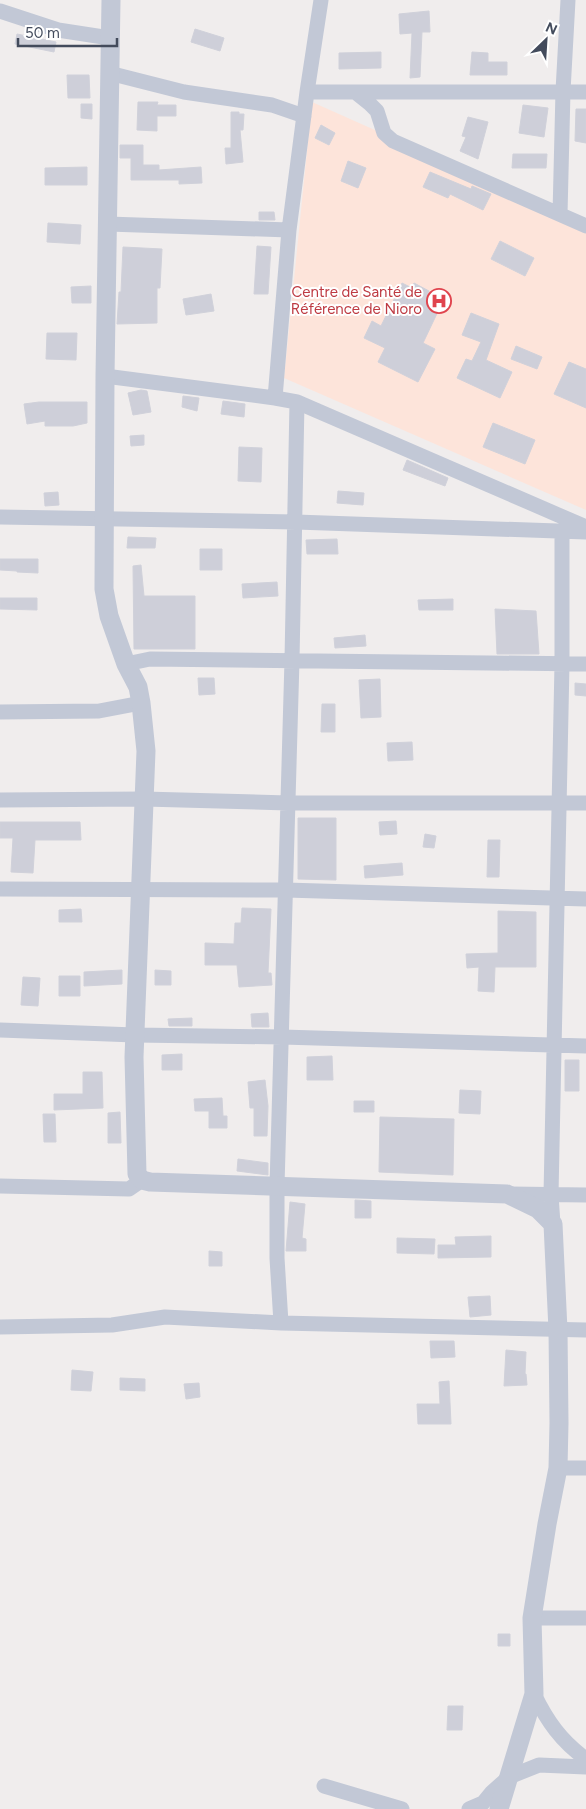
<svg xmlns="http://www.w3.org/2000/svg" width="586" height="1809" font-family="Figtree,sans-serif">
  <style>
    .medical { fill: #fde4da }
    .building { fill: #cecfd9; stroke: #d0d1da }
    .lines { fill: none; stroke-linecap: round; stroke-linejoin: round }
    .minor { stroke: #c2c8d6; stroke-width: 15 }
    .tertiary { stroke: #c2c8d6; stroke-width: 19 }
    .labels { text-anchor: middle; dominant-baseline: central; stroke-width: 4; stroke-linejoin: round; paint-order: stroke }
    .health-label { font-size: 15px; fill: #be3a42; stroke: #fff; text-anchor: end }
  </style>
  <rect width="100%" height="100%" fill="#f0eded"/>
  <path class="medical" d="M312,102L586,224V510L284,378Z"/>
  <path class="building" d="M429,11L430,32H422L420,77L410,78L412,33L400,34L399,14Z
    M195,29L224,38L220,51L191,42Z
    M17,34L56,42L54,52L15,44Z
    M381,52V68L339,69V53Z
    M472,52L488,53V62H507V75H470Z
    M67,75H89L90,98H68Z
    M138,102H158L157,105H176V116H157V131L137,130Z
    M81,104H92V119L81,118Z
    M523,105L548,108L544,137L519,133Z
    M576,109H586V143L575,141Z
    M231,112H239V114H244L243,130H240L243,162L226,164L225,148H231Z
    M468,117L488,122L478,159L460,151L466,137L462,136Z
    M321,125L335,133L329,145L315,138Z
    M120,145H143V165H159V170L201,167L202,183L179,184V180H131V158H120Z
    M513,154H547L546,168H512Z
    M348,161L366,168L358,188L341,181Z
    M87,167V185H45V168Z
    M430,172L471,189L472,186L491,194L483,210L450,194L448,198L423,187Z
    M259,212H274L275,220H259Z
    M48,223L81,225L80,244L47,242Z
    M500,241L534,258L525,276L491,259Z
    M257,246L271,247L268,294H254Z
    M123,247L162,249L160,288H157V323L117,324L119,292H121Z
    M402,283L412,288L414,283L429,291L427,295L442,303L423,343L435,349L418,382L378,362L385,348L364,338L372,321L381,326Z
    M91,286V303H72L71,287Z
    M211,294L214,311L186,315L183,299Z
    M471,313L499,324L486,360L512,372L500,398L457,378L466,359L472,361L481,342L462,335Z
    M47,333H77L76,360L46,359Z
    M516,346L542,357L537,369L511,359Z
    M569,362L586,369V408L554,394Z
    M141,390L147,391L151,412L133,415L128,393Z
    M183,396L199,398L197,411L182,407Z
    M223,401L245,404L244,417L221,414Z
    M39,402H87V423L73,426H45V421L27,424L24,404Z
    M493,423L535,440L525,464L483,447Z
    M144,435V445L131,446L130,436Z
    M239,447L262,448L261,482L238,481Z
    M407,460L448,478L445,486L403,470Z
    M338,491L364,493L363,505L337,503Z
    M58,492L59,505L45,506L44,493Z
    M128,537L156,538L155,548H127Z
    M337,539L338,554H307L306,540Z
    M200,549H222V570H200Z
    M0,559H38V573L17,572V571L0,570Z
    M141,565L144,596H195V649H134L133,566Z
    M277,582L278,596L243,598L242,584Z
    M0,598H37V610L0,609Z
    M453,599V610H419L418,600Z
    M495,609L536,611L539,654H497Z
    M365,635L366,646L335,648L334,638Z
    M198,678H214L215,694L199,695Z
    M380,679L381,717L361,718L359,680Z
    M575,683L586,684V696L575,695Z
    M322,704H335V732H321Z
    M412,742L413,760L388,761L387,743Z
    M298,818H336V880L298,879Z
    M396,821L397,834L380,835L379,822Z
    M0,822H80L81,840H35L33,873L11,872L13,838H0Z
    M425,834L436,836L434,848L423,847Z
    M488,840H500L499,877H487Z
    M402,863L403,875L365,878L364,866Z
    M242,908L271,909L268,973H271L272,985L239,987L237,965H205V943L234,944L235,923H241Z
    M81,909L82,922H59V910Z
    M498,911L536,912V967H495L494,992L478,991L479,967L467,968L466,954L498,953Z
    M122,970V984L84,986V972Z
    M155,970L171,971V985H155Z
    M59,976H80V996H59Z
    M23,977L40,978L38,1006L21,1005Z
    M268,1013L269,1027H252L251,1014Z
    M192,1018V1026H169L168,1019Z
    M182,1054V1070H162V1055Z
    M332,1056L333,1080H307V1057Z
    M565,1060H579V1091H565Z
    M83,1072H102L103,1108L54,1110V1094H83Z
    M265,1080L268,1106L267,1136H254V1108H250L248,1082Z
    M460,1090L481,1091L480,1114L459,1113Z
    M222,1098L223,1116H227V1128H209V1111H195L194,1099Z
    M354,1101H374V1112H354Z
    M120,1112L121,1143H108V1113Z
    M43,1114H55L56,1142H44Z
    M380,1117L454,1119L453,1175L379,1172Z
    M238,1159L268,1163V1175L237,1171Z
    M355,1200L371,1201V1218H355Z
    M290,1202L305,1204L302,1238L306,1239V1251H286Z
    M491,1236V1257L438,1258V1245H456L455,1237Z
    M397,1238L435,1239L434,1254L397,1253Z
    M209,1251L222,1252V1266H209Z
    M490,1296L491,1315L470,1317L468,1297Z
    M430,1341H454L455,1357L431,1358Z
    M506,1350L526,1352L525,1374H526L527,1385L504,1386Z
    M72,1370L93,1372L91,1391L71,1390Z
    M120,1378L145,1379V1391L120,1390Z
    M449,1381L451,1424H418L417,1404H440L439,1382Z
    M199,1383L200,1397L186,1399L184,1384Z
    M498,1634H510V1646H498Z
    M448,1706H463L462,1730H447Z"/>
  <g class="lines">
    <path class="minor" d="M0,11L58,30L110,38
      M109,73L184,92L272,105L304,116
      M307,92H586
      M355,92L370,104L377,111L384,133L393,141L586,226
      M560,214L563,91L568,0
      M108,224L289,230
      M105,376L275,398L297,402L586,527
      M275,398L289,230L307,92L321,0
      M0,517L296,522L586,532
      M126,664L150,659L586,664
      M0,712L99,711L141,703
      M0,800L144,799L288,803H586
      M0,889L286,890L586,899
      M0,1030L135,1035L282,1037L586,1046
      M0,1186L129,1189L142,1180
      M510,1194L586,1195
      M553,1224L551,1195L562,664V531
      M281,1323L277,1258V1186L292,660L297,402
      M0,1327L112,1325L165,1317L281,1323L586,1330
      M558,1468H586
      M532,1618H586
      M534,1694C547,1721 561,1741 586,1759
      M324,1786L402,1809
      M469,1809L483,1803L492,1792L509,1777L539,1765L586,1767"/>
    <path class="tertiary" d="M111,0L105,376L104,589L109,616L126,664L138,687L141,703L146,751L134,1057L137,1174L142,1180L150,1182L507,1194L538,1209L553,1224L558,1330L559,1423L558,1468L547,1524L532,1618L534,1694L499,1809"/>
  </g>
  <defs>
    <symbol id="hospital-ring" viewBox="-11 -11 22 22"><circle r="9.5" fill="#fff" stroke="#e0444e" stroke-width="1.5"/><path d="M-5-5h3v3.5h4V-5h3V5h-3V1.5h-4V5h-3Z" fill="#e0444e"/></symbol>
  </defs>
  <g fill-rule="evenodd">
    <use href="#hospital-ring" x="425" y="287" width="28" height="28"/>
  </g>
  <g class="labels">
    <g class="health-label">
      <text x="422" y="292">Centre de Santé de<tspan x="422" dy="17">Référence de Nioro</tspan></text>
    </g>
  </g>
  <g transform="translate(546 40) rotate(25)" stroke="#ffffff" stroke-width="4" paint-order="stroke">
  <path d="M0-4L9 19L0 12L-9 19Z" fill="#434b5c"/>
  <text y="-8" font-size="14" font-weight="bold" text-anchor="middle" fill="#434b5c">N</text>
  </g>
  <path d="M18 38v8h99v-8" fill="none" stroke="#434b5c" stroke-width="2.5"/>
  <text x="25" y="38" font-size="15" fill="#434b5c" stroke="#ffffff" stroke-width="4" paint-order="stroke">50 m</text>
</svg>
